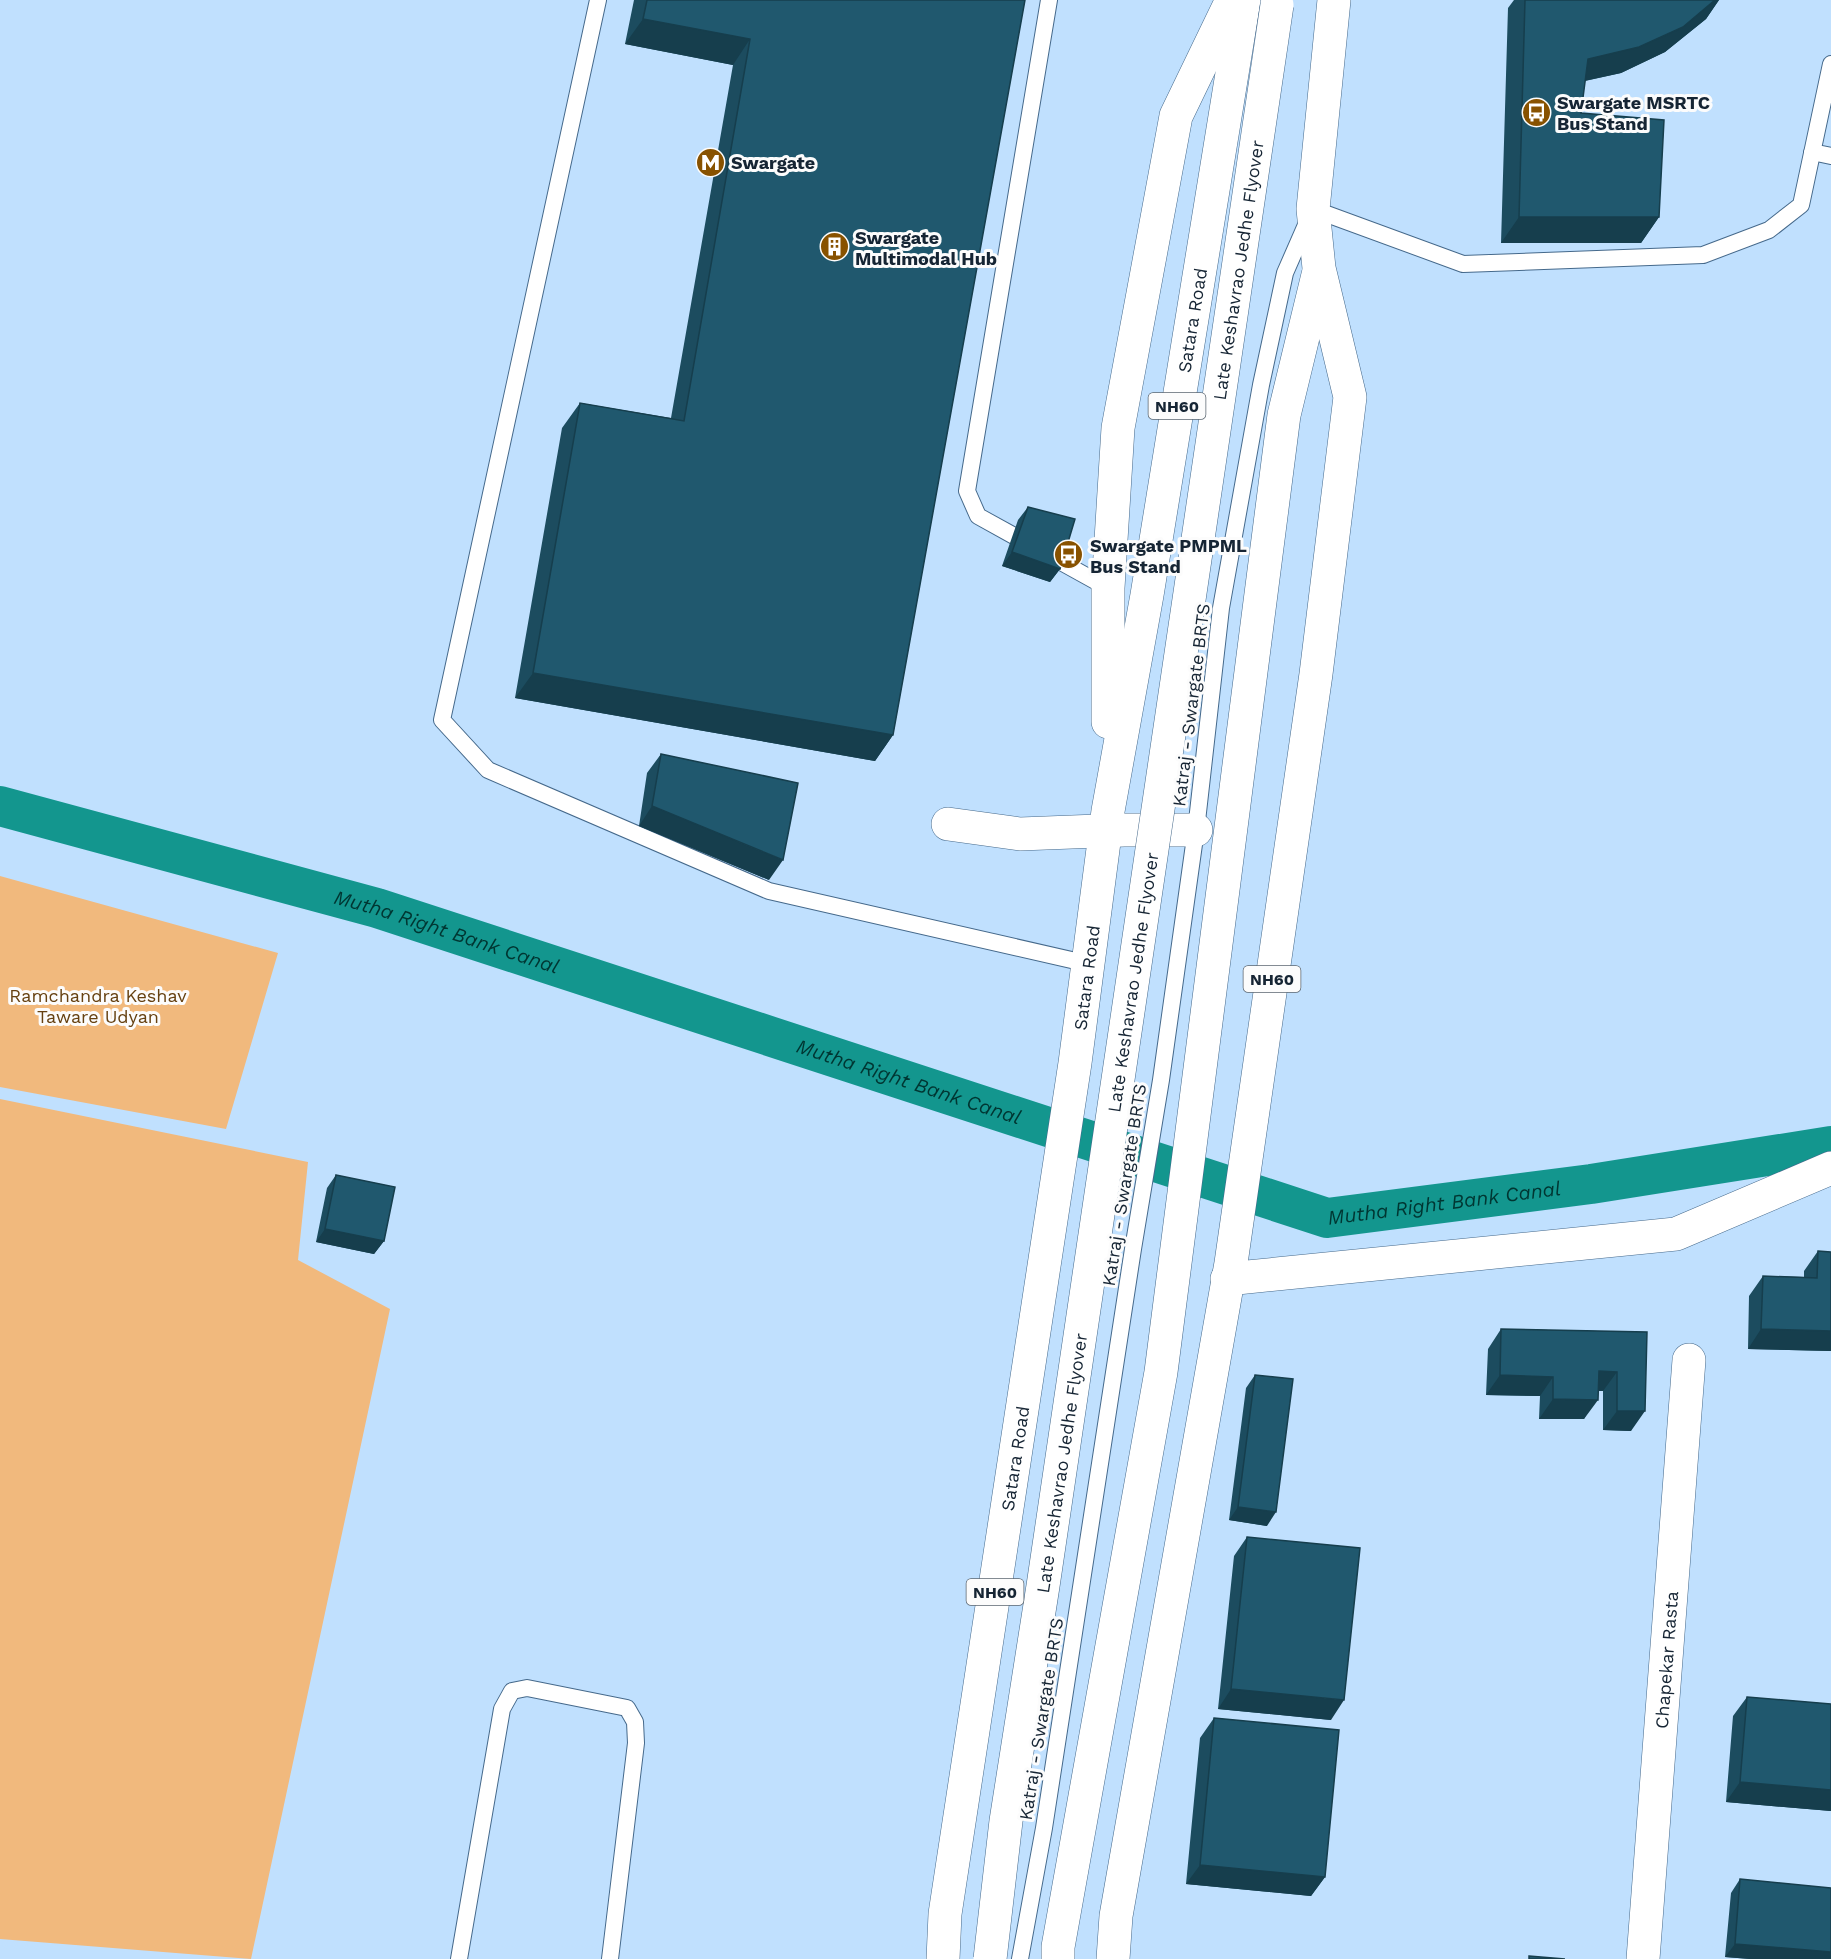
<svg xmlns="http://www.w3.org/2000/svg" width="1831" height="1959" font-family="'Work Sans',sans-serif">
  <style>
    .green { fill: #f1b97d }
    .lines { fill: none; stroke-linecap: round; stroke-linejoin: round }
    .canal { stroke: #13968e; stroke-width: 40 }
    .service-casing { stroke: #45698b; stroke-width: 18 }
    .minor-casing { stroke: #45698b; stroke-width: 34 }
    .trunk-casing { stroke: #45698b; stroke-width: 34 }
    .service { stroke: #fff; stroke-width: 16 }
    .minor { stroke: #fff; stroke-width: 33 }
    .trunk { stroke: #fff; stroke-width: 33 }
    .trunk-bridge-casing { stroke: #45698b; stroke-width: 34; stroke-linecap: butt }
    .trunk-bridge { stroke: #fff; stroke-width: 33 }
    .wall { fill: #1c4c5f }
    .shaded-wall { fill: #163e4d }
    .building { fill: #20586e; stroke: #163e4d; stroke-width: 1.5 }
    .labels { text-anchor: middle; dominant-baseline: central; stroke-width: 6; stroke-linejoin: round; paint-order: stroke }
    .shield { fill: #fcfcfc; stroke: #5b6670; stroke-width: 1.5 }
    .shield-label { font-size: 16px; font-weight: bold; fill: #162534 }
    .poi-label { font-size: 18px; font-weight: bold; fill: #162534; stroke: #fcfcfc; text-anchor: start }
    .street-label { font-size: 18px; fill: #162534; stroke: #fcfcfc }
    .park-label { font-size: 18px; fill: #664111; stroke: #fcfcfc }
    .water-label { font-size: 20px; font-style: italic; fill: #003632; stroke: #fcfcfc }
  </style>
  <rect width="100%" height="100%" fill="#c0e0fe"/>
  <path class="green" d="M0,876L278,953L226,1129L0,1087Z
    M0,1099L308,1162L298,1260L390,1309L251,1959L0,1939Z"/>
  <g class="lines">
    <path class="canal" id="s1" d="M0,806L377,908L1327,1218L1591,1184L1831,1146"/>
    <defs>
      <path id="service" d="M598,0L442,720L488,770L769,891L1089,964
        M1049,0L967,491L978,516L1108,588
        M1812,152L1831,156
        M459,1959L502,1709L512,1691L527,1688L627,1708L635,1722L636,1743L610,1959
        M1020,1959L1044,1828L1133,1249L1161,1080L1196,830L1221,608L1261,385L1285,273L1313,209L1463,264L1703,255L1769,230L1801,205L1831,64"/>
      <g id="minor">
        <path d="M948,824L1020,834L1124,830H1196"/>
        <path d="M1227,1279L1676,1234L1831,1168"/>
        <path id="s2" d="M1643,1959L1689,1360"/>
      </g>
      <g id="trunk">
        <path d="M1108,722V588L1118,428L1176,116L1232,0"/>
        <path id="s3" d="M943,1959L945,1914L1075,1063L1108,811L1147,595L1244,0"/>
        <path d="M1058,1959V1947L1161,1372L1284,415L1318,275"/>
        <path d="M1113,1959L1116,1916L1231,1263L1316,674L1350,397L1319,268L1313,209L1334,0"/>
      </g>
    </defs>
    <use href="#service" class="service-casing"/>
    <use href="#minor" class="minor-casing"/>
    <use href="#trunk" class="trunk-casing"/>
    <use href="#service" class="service"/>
    <use href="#minor" class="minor"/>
    <use href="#trunk" class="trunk"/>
    <defs>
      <g id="trunk-bridge">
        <path id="s4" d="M990,1959L1006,1821L1043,1586L1277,5"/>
      </g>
    </defs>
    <use href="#trunk-bridge" class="trunk-bridge-casing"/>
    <use href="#trunk-bridge" class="trunk-bridge"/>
  </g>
  <path class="wall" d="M634,0H1025L893,735L875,761L515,698L562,428L580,403L671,418L733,65L625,44Z
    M1514,0H1719L1706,19L1665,52L1621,73L1585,81L1581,113L1659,217L1641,243H1501L1508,8Z
    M1028,507L1060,569L1050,582L1002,566L1018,520Z
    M661,754L769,880L639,826L647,773Z
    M336,1175L384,1241L374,1254L316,1242L327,1188Z
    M1818,1251L1831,1351L1748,1349L1749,1296L1763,1276L1804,1277V1271Z
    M1501,1329L1647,1332L1631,1431L1603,1430V1391H1598L1584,1419H1539L1540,1396L1486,1395L1488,1349Z
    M1255,1375L1267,1526L1229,1520L1246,1388Z
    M1247,1537L1331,1720L1218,1709L1234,1556Z
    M1747,1697L1831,1704V1811L1726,1802L1733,1716Z
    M1214,1718L1325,1877L1311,1896L1186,1884L1200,1738Z
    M1740,1879L1831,1959H1750L1725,1957L1731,1893Z"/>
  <path class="shaded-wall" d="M1715,0H1719L1706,19L1665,52L1621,73L1570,84L1588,59Z
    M643,19L750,39L733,65L625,44Z
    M1519,217H1659L1641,243H1501Z
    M1012,552L1060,569L1050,582L1002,566Z
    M533,673L893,735L875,761L515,698Z
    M652,806L783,860L769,880L639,826Z
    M325,1229L384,1241L374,1254L316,1242Z
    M1761,1329L1831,1331V1351L1748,1349Z
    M1599,1371L1617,1372L1603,1391H1585Z
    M1500,1375L1553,1377L1540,1396L1486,1395Z
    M1553,1399L1598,1400L1584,1419H1539Z
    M1617,1411H1645L1631,1431L1603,1430Z
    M1238,1507L1276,1512L1267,1526L1229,1520Z
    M1231,1689L1344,1700L1331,1720L1218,1709Z
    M1740,1782L1831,1790V1811L1726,1802Z
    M1200,1865L1325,1877L1311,1896L1186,1884Z
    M1735,1944L1831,1952V1959H1750L1725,1957Z"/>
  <path class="building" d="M647,0H1025L893,735L533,673L580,403L684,421L750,39L643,19Z
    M1525,0H1715L1683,27L1639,47L1588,59L1581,113L1664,120L1659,217H1519Z
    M1028,507L1075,519L1060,569L1012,552Z
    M661,754L798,783L783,860L652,806Z
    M336,1175L395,1187L384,1241L325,1229Z
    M1818,1251L1831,1252V1331L1761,1329L1763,1276L1817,1278Z
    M1501,1329L1647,1332L1645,1411H1617V1372L1599,1371L1598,1400L1553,1399V1377L1500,1375Z
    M1255,1375L1293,1379L1276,1512L1238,1507Z
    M1247,1537L1360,1548L1344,1700L1231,1689Z
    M1747,1697L1831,1704V1790L1740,1782Z
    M1214,1718L1339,1730L1325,1877L1200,1865Z
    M1740,1879L1831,1888V1952L1735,1944Z
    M1529,1956L1565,1959H1529Z"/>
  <defs>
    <symbol id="bus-disc" viewBox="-11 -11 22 22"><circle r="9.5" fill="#885200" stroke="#fcfcfc"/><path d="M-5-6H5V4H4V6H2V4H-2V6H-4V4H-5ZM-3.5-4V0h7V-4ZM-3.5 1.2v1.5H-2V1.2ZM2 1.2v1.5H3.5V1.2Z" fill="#fff"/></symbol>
    <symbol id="metro-disc" viewBox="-11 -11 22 22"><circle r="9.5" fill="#885200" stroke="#fcfcfc"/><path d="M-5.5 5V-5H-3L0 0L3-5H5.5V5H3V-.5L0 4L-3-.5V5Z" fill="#fff"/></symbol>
    <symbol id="building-disc" viewBox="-11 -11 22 22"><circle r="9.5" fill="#885200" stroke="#fcfcfc"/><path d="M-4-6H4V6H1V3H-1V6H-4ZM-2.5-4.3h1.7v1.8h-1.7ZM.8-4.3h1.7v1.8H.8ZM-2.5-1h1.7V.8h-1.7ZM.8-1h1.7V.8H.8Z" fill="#fff"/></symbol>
  </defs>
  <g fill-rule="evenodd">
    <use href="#bus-disc" x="1520" y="96" width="33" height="33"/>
    <use href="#metro-disc" x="694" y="146" width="33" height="33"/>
    <use href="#building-disc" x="818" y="230" width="33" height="33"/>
    <use href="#bus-disc" x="1052" y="538" width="33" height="33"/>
  </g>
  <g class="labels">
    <g class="shield">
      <rect x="1148.5" y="393" width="57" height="26" rx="4.5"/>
      <rect x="1243.5" y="966" width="57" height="26" rx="4.5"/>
      <rect x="966.5" y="1579" width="57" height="26" rx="4.5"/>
    </g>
    <g class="shield-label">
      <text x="1177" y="406">NH60</text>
      <text x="1272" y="979">NH60</text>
      <text x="995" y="1592">NH60</text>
    </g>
    <g class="poi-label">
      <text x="1557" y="102">Swargate MSRTC<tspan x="1557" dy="21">Bus Stand</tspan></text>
      <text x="731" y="162">Swargate</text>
      <text x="855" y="237">Swargate<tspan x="855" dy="21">Multimodal Hub</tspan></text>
      <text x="1090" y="545">Swargate PMPML<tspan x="1090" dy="21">Bus Stand</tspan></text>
    </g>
    <g class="street-label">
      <text stroke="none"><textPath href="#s4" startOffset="1707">Late Keshavrao Jedhe Flyover</textPath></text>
      <text stroke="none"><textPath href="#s3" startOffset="1658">Satara Road</textPath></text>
      <text transform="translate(1191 705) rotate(-83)">Katraj - Swargate BRTS</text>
      <text stroke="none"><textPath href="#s3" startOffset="992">Satara Road</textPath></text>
      <text stroke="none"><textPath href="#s4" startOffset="987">Late Keshavrao Jedhe Flyover</textPath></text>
      <text transform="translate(1124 1185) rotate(-81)">Katraj - Swargate BRTS</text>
      <text stroke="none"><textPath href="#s3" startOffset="506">Satara Road</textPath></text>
      <text stroke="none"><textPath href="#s4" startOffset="501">Late Keshavrao Jedhe Flyover</textPath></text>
      <text stroke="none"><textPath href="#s2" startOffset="300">Chapekar Rasta</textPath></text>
      <text transform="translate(1041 1719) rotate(-81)">Katraj - Swargate BRTS</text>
    </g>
    <g class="park-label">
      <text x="98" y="995">Ramchandra Keshav<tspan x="98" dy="21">Taware Udyan</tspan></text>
    </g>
    <g class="water-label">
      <text stroke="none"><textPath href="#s1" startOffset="464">Mutha Right Bank Canal</textPath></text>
      <text stroke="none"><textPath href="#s1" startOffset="950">Mutha Right Bank Canal</textPath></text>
      <text stroke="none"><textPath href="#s1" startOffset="1508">Mutha Right Bank Canal</textPath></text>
    </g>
  </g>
</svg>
